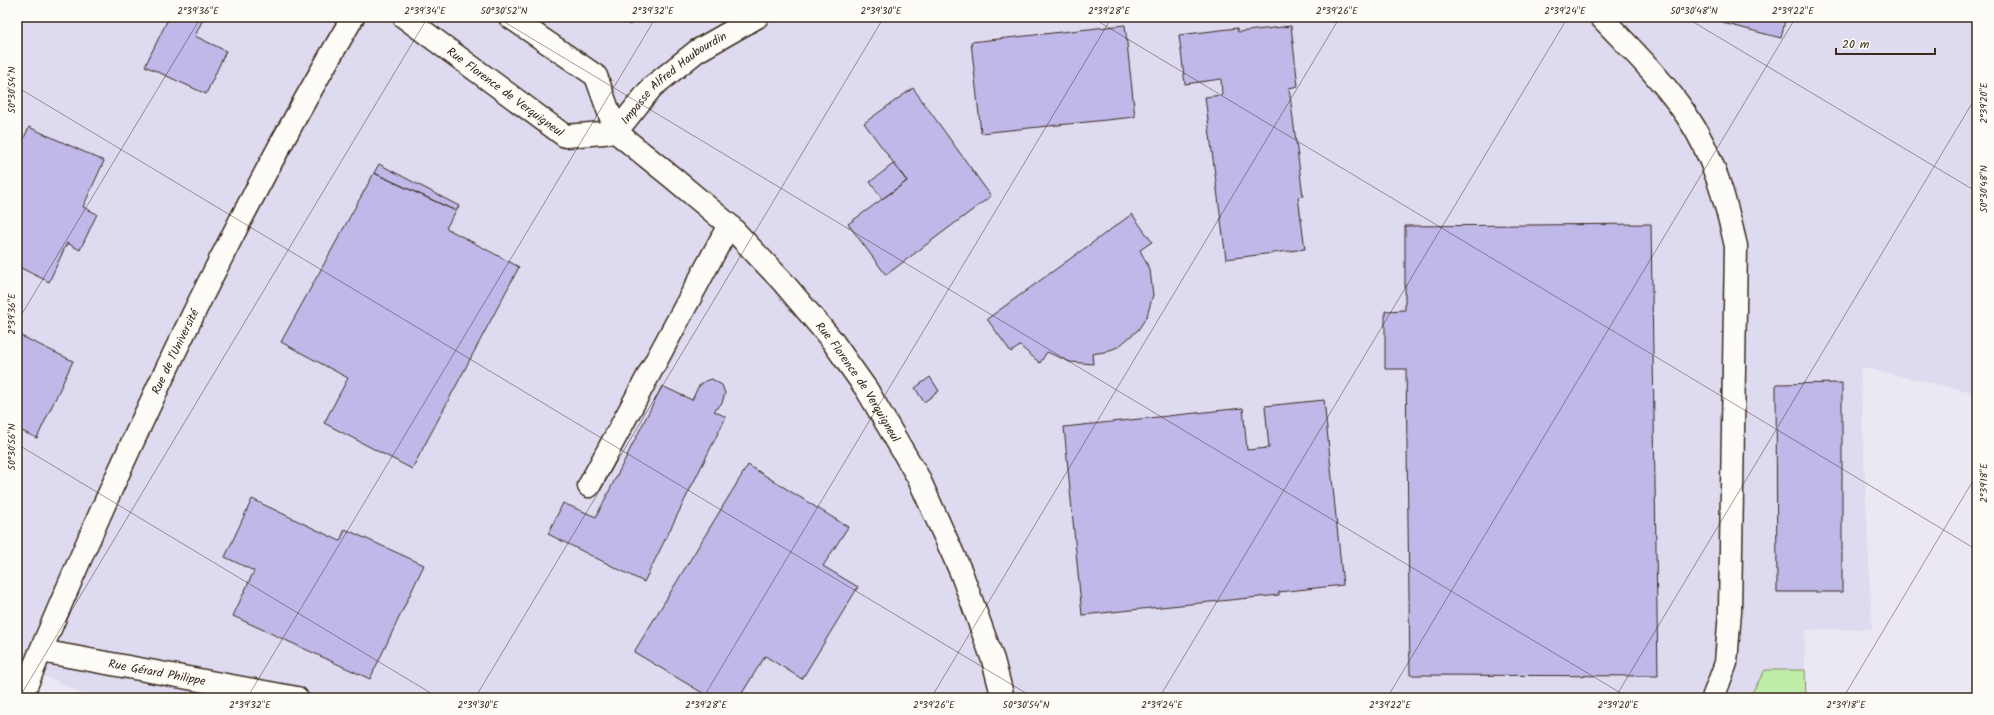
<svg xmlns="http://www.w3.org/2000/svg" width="1994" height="715" font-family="Kalam,sans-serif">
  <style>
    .built { fill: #dedaf0 }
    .green { fill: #c0eca9; stroke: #7e8b64 }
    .building { fill: #c0b8e9; stroke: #3b2a1e }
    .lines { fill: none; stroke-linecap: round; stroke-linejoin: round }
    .minor-casing { stroke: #3b2a1e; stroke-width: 25 }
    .minor { stroke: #fdfcf7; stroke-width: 22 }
    .ticks { fill: none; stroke: #3b2a1e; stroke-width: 1; stroke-opacity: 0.45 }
    .labels { text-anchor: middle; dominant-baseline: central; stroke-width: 3; stroke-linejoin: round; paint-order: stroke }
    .street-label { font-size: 12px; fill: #3b2a1e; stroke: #fdfcf7 }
    .neatline { fill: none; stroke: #3b2a1e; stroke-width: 1.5 }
    .ticks-label { font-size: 10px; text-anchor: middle; fill: #3b2a1e }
  </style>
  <rect width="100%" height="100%" fill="#ebe8f3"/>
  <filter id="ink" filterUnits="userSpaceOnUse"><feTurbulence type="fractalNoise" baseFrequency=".025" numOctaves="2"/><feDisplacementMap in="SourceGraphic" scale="8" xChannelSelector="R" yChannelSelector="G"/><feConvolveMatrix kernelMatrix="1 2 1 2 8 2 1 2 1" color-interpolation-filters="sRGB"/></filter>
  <g filter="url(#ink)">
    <path class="built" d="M17,17H1977V393L1860,367L1872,629L1805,630V670H1765L1749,698H84L85,695L17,662Z"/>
    <path class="green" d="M1765,670H1805L1806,698H1749Z"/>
    <path class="building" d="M169,17H204L195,36L226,51L206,94L145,66Z
      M619,17H636L630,25Z
      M1724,17H1786L1781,38L1723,23Z
      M1125,25L1135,117L981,133L971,42Z
      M1291,26L1298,86L1289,88L1303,196L1298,197L1305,249L1226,259L1205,97L1222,95L1221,79L1185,84L1179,35L1237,28L1238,32Z
      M913,88L991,196L886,275L848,224L907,181L864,123Z
      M29,127L104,161L83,207L97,214L80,250L67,243L49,282L17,266V153Z
      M379,164L459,206L456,211L374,173Z
      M893,164L907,181L882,199L870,182Z
      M374,173L456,211L446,228L519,267L412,469L324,423L348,378L281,342Z
      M1132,214L1152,242L1140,250L1150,270L1153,295L1147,316L1138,330L1118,347L1104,352L1092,354L1093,364L1070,362L1047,352L1040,363L1020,346L1011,352L987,319Z
      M1651,224L1658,676L1410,675L1406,369H1385V311L1405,310V226Z
      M17,334L73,361L37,438L17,429Z
      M930,377L939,391L924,402L915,388Z
      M712,379L722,385L725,393L722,403L714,411L726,417L644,582L548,534L563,503L596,517L662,386L692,400L698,387L705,381Z
      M1842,383V592H1777L1776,384Z
      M1324,400L1343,585L1279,592V595L1082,615L1064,427L1243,408L1247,450L1269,448L1265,406Z
      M748,465L848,527L823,566L858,587L802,679L765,656L739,698H711L634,652Z
      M252,499L340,541L345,529L424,565L370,679L233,616L254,571L225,557Z
      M1197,696V698H1175Z"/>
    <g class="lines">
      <defs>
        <g id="minor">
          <path id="s1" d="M404,17L565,136L616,132"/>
          <path id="s2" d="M510,17L596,76L616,132L673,178L729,225L782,281L831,339L867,390L918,477L961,572L993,660L1003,698"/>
          <path d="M1601,17C1631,49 1663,80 1687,116C1713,154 1726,202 1736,246L1730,611L1726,663L1713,698"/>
          <path id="s3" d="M616,132L652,87L697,51L757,17"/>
          <path d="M589,486L729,225"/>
          <path id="s4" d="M41,651L297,698"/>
          <path id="s5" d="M21,698C118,465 224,234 353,17"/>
        </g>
      </defs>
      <use href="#minor" class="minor-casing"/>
      <use href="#minor" class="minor"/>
    </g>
  </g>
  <path class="ticks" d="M496,17L1629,698M1091,17L1977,550M1685,17L1977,192M17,87L1034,698M17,322L201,17M17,444L439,698M19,698L428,17M247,698L656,17M475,698L884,17M703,698L1112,17M931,698L1340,17M1159,698L1568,17M1387,698L1796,17M1615,698L1977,95M1843,698L1977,474"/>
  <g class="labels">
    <g class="street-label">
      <text stroke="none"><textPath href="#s3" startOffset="80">Impasse Alfred Haubourdin</textPath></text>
      <text stroke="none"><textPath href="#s1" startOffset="126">Rue Florence de Verquigneul</textPath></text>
      <text stroke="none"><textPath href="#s5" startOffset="379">Rue de l'Université</textPath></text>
      <text stroke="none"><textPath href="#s2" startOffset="514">Rue Florence de Verquigneul</textPath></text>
      <text stroke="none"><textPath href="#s4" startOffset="118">Rue Gérard Philippe</textPath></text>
    </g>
  </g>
  <rect width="1994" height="715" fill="none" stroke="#fdfcf7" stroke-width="44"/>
  <path d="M1836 48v6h99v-6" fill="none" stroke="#3b2a1e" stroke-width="2"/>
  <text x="1842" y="48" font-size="12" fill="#3b2a1e" stroke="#fdfcf7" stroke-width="3" paint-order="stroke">20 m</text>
  <rect x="22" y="22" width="1950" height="671" class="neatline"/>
  <g class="ticks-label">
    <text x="198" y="14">2°39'36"E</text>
    <text x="425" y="14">2°39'34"E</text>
    <text x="504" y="14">50°30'52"N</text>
    <text x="653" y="14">2°39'32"E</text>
    <text x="881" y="14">2°39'30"E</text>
    <text x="1109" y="14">2°39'28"E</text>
    <text x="1337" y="14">2°39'26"E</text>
    <text x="1565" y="14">2°39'24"E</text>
    <text x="1694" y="14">50°30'48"N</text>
    <text x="1793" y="14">2°39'22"E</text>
    <text transform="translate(11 90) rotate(-90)" y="4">50°30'54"N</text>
    <text transform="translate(1983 103) rotate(-90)" y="4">2°39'20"E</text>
    <text transform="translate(1983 189) rotate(-90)" y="4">50°30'48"N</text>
    <text transform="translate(11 314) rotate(-90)" y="4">2°39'36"E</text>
    <text transform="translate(11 447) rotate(-90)" y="4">50°30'56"N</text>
    <text transform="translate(1983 483) rotate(-90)" y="4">2°39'18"E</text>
    <text x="250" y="708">2°39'32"E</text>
    <text x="478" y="708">2°39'30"E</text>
    <text x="706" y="708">2°39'28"E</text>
    <text x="934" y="708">2°39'26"E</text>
    <text x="1026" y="708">50°30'54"N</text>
    <text x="1162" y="708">2°39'24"E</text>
    <text x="1390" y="708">2°39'22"E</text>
    <text x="1618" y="708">2°39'20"E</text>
    <text x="1846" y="708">2°39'18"E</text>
  </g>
</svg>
